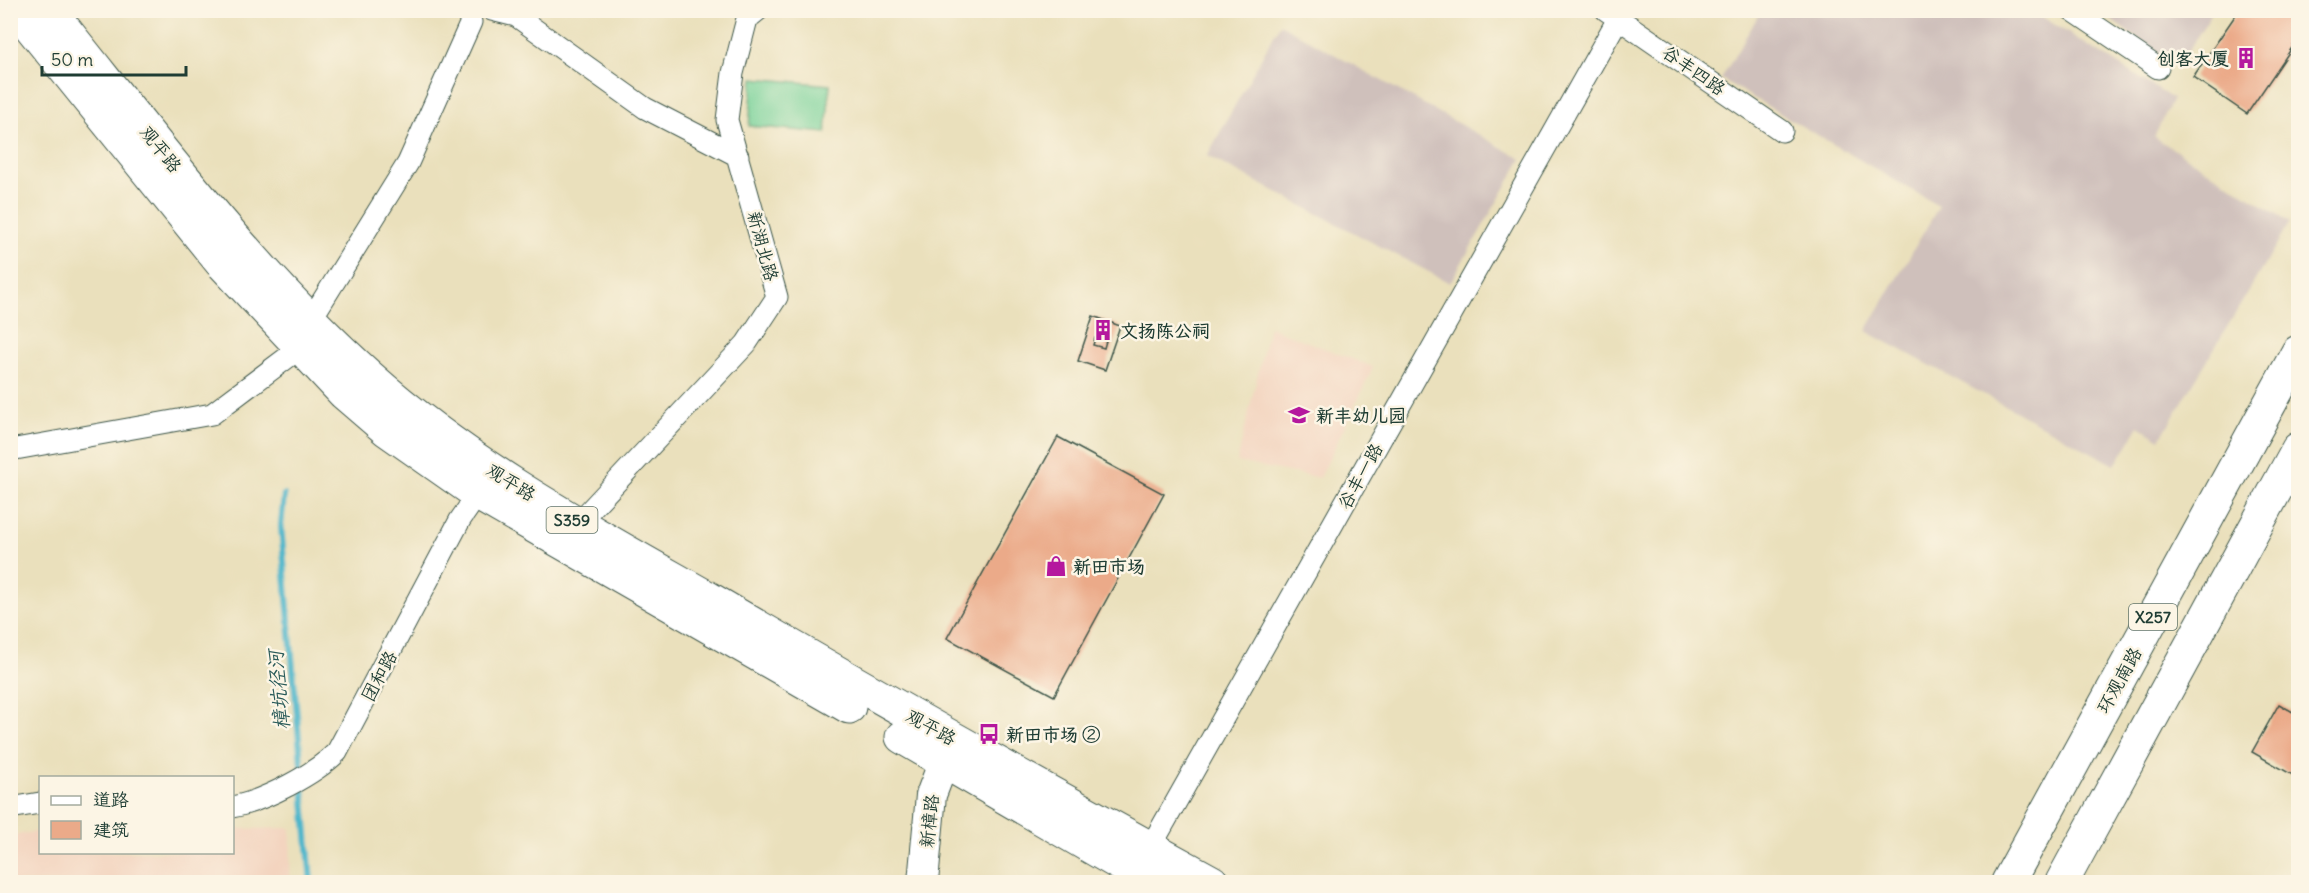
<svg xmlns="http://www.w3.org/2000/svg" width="2309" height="893" font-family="Delius,'LXGW WenKai TC',sans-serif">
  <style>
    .built { fill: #f3d4bf }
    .industrial { fill: #cfc0bb }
    .green { fill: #78d299; stroke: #4c8866; stroke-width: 1.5 }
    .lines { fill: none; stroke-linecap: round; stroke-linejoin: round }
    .stream { stroke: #4db6cb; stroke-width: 6 }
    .building { fill: #ebaa89; fill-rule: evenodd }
    .street-casing { stroke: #3d5548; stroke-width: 23 }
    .secondary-casing { stroke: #3d5548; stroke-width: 32 }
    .primary-casing { stroke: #3d5548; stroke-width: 35 }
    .street { stroke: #fff; stroke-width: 21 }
    .secondary { stroke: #fff; stroke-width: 30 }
    .primary { stroke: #fff; stroke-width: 33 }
    .labels { text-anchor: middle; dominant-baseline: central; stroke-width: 5; stroke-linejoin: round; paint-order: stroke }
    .shield { fill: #fcf5e5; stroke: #617469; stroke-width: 1.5 }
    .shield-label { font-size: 16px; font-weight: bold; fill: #1f3d34 }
    .poi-label { font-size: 18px; font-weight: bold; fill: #1f3d34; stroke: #fcf5e5; text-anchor: start }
    .street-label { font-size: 18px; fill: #1f3d34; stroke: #fcf5e5 }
    .water-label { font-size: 20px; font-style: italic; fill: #2a5b5a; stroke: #fcf5e5 }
  </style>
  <rect width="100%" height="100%" fill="#fcf5e5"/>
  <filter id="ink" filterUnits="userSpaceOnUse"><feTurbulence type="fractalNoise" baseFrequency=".0167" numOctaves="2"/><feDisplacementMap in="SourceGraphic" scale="12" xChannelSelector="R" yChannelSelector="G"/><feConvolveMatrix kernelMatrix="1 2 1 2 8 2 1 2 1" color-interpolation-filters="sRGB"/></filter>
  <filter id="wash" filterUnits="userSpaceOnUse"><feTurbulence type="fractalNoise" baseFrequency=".008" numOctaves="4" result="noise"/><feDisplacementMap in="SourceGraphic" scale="24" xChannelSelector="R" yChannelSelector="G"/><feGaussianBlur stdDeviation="1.35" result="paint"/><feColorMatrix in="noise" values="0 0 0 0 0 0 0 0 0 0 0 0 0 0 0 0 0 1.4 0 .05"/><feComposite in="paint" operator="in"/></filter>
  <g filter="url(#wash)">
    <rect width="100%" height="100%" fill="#eae0bc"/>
    <path class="built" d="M1269,327L1373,367L1320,478L1237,462Z
      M291,828L290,882H11V839L15,835L40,831V852H232L233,829Z"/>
    <path class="industrial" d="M1761,11H2033L2173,99L2154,137L2290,222L2160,439L2139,426L2115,465L1866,331L1939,206L1721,79Z
      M2098,11H2213L2178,67Z
      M1280,24L1522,159L1450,283L1207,156Z"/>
    <path class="green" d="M753,78L830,85L826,133L749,126Z"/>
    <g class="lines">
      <path class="stream" d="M284,495L281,526L311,882"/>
    </g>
    <g id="blocks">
      <path class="building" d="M2239,10H2298V39L2247,114L2193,77Z
        M1093,316L1120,326L1105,370L1078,361ZM1095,338L1106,341L1104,348L1093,345Z
        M1058,437L1164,494L1054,696L947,638Z
        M2279,704L2298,715V778L2252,752Z"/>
    </g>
  </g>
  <g filter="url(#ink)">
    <use href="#blocks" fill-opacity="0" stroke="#3d5548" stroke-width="1.5"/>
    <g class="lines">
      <defs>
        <path id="street" d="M492,10L516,16L645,108L738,156
          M1606,10L1782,131
          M2072,10L2158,68
          M310,321L408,163L471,22L466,10
          M10,450L212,414L300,348
          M578,523L746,344L777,297L727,120L733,73L747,19L758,10
          M232,807C264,801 315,774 337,752L460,520L478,494
          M10,808L40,803
          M1150,848L1623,10"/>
        <path id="secondary" d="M923,882L931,795L944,761"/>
        <path id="primary" d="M17,10L220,261L344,393L387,430L478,494L849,707
          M49,10C151,136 249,269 370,377C472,468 592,532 710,599C876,696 1044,790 1212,882
          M902,737L1151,882
          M2008,882L2298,352
          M2062,882L2298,449"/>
      </defs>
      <use href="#street" class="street-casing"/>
      <use href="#secondary" class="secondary-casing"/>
      <use href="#primary" class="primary-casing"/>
      <use href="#street" class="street"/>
      <use href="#secondary" class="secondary"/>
      <use href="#primary" class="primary"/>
    </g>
  </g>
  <defs>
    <symbol id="building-bare" viewBox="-9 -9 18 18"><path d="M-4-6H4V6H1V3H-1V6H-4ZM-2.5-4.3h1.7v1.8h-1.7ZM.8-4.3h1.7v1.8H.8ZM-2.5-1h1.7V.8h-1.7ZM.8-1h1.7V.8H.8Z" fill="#b5179e" stroke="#fcf5e5" stroke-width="2.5" paint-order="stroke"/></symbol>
    <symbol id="school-bare" viewBox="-9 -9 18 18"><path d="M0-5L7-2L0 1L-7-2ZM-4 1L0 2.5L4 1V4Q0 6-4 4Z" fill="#b5179e" stroke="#fcf5e5" stroke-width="2.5" paint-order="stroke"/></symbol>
    <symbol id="shop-bare" viewBox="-9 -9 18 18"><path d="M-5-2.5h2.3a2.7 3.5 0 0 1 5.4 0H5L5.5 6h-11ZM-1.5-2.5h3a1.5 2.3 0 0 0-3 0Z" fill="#b5179e" stroke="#fcf5e5" stroke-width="2.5" paint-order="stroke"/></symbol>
    <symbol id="bus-bare" viewBox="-9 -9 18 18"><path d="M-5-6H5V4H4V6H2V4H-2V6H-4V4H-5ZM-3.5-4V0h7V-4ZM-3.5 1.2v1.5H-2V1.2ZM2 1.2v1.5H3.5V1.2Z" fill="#b5179e" stroke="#fcf5e5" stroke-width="2.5" paint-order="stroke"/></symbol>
  </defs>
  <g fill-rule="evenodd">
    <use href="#building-bare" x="2231" y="43" width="30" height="30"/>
    <use href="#building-bare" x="1088" y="315" width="30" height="30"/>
    <use href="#school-bare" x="1284" y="400" width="30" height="30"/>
    <use href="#shop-bare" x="1041" y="551" width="30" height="30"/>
    <use href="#bus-bare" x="974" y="719" width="30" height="30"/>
  </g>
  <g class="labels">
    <g class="shield">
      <rect x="546.5" y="507" width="51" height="26" rx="4.5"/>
      <rect x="2129" y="604" width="48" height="26" rx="4.5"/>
    </g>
    <g class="shield-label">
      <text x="572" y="520">S359</text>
      <text x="2153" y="617">X257</text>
    </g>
    <g class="poi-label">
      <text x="2229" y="58" text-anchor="end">创客大厦</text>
      <text x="1120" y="330">文扬陈公祠</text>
      <text x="1316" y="415">新丰幼儿园</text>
      <text x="1073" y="566">新田市场</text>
      <text x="1006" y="734">新田市场 ②</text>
    </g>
    <g class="street-label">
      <text transform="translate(1694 70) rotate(35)">谷丰四路</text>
      <text transform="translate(161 149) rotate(51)">观平路</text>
      <text transform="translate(763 246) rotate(75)">新湖北路</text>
      <text transform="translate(1360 476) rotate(-61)">谷丰一路</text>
      <text transform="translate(511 482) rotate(32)">观平路</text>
      <text transform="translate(379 676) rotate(-62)">团和路</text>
      <text transform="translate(2119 680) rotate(-61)">环观南路</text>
      <text transform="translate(931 727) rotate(29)">观平路</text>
      <text transform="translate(929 821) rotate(-84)">新樟路</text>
    </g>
    <g class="water-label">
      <text transform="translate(278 690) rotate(-95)">樟坑径河</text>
    </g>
  </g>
  <rect width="2309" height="893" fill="none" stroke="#fcf5e5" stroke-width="36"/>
  <rect x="39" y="776" width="195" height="78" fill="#fcf5e5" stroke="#a4ab9e" stroke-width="1.5"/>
  <rect x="51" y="796" width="30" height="9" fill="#ffffff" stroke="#a4ab9e" stroke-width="1.5"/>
  <text x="93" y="806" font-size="18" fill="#1f3d34">道路</text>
  <rect x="51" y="821" width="30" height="18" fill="#ebaa89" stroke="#a4ab9e" stroke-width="1.5"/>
  <text x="93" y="836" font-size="18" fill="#1f3d34">建筑</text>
  <path d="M42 66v9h144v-9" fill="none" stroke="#1f3d34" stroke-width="3"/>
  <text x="51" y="66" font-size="18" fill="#1f3d34" stroke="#fcf5e5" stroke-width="4.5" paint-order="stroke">50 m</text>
</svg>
